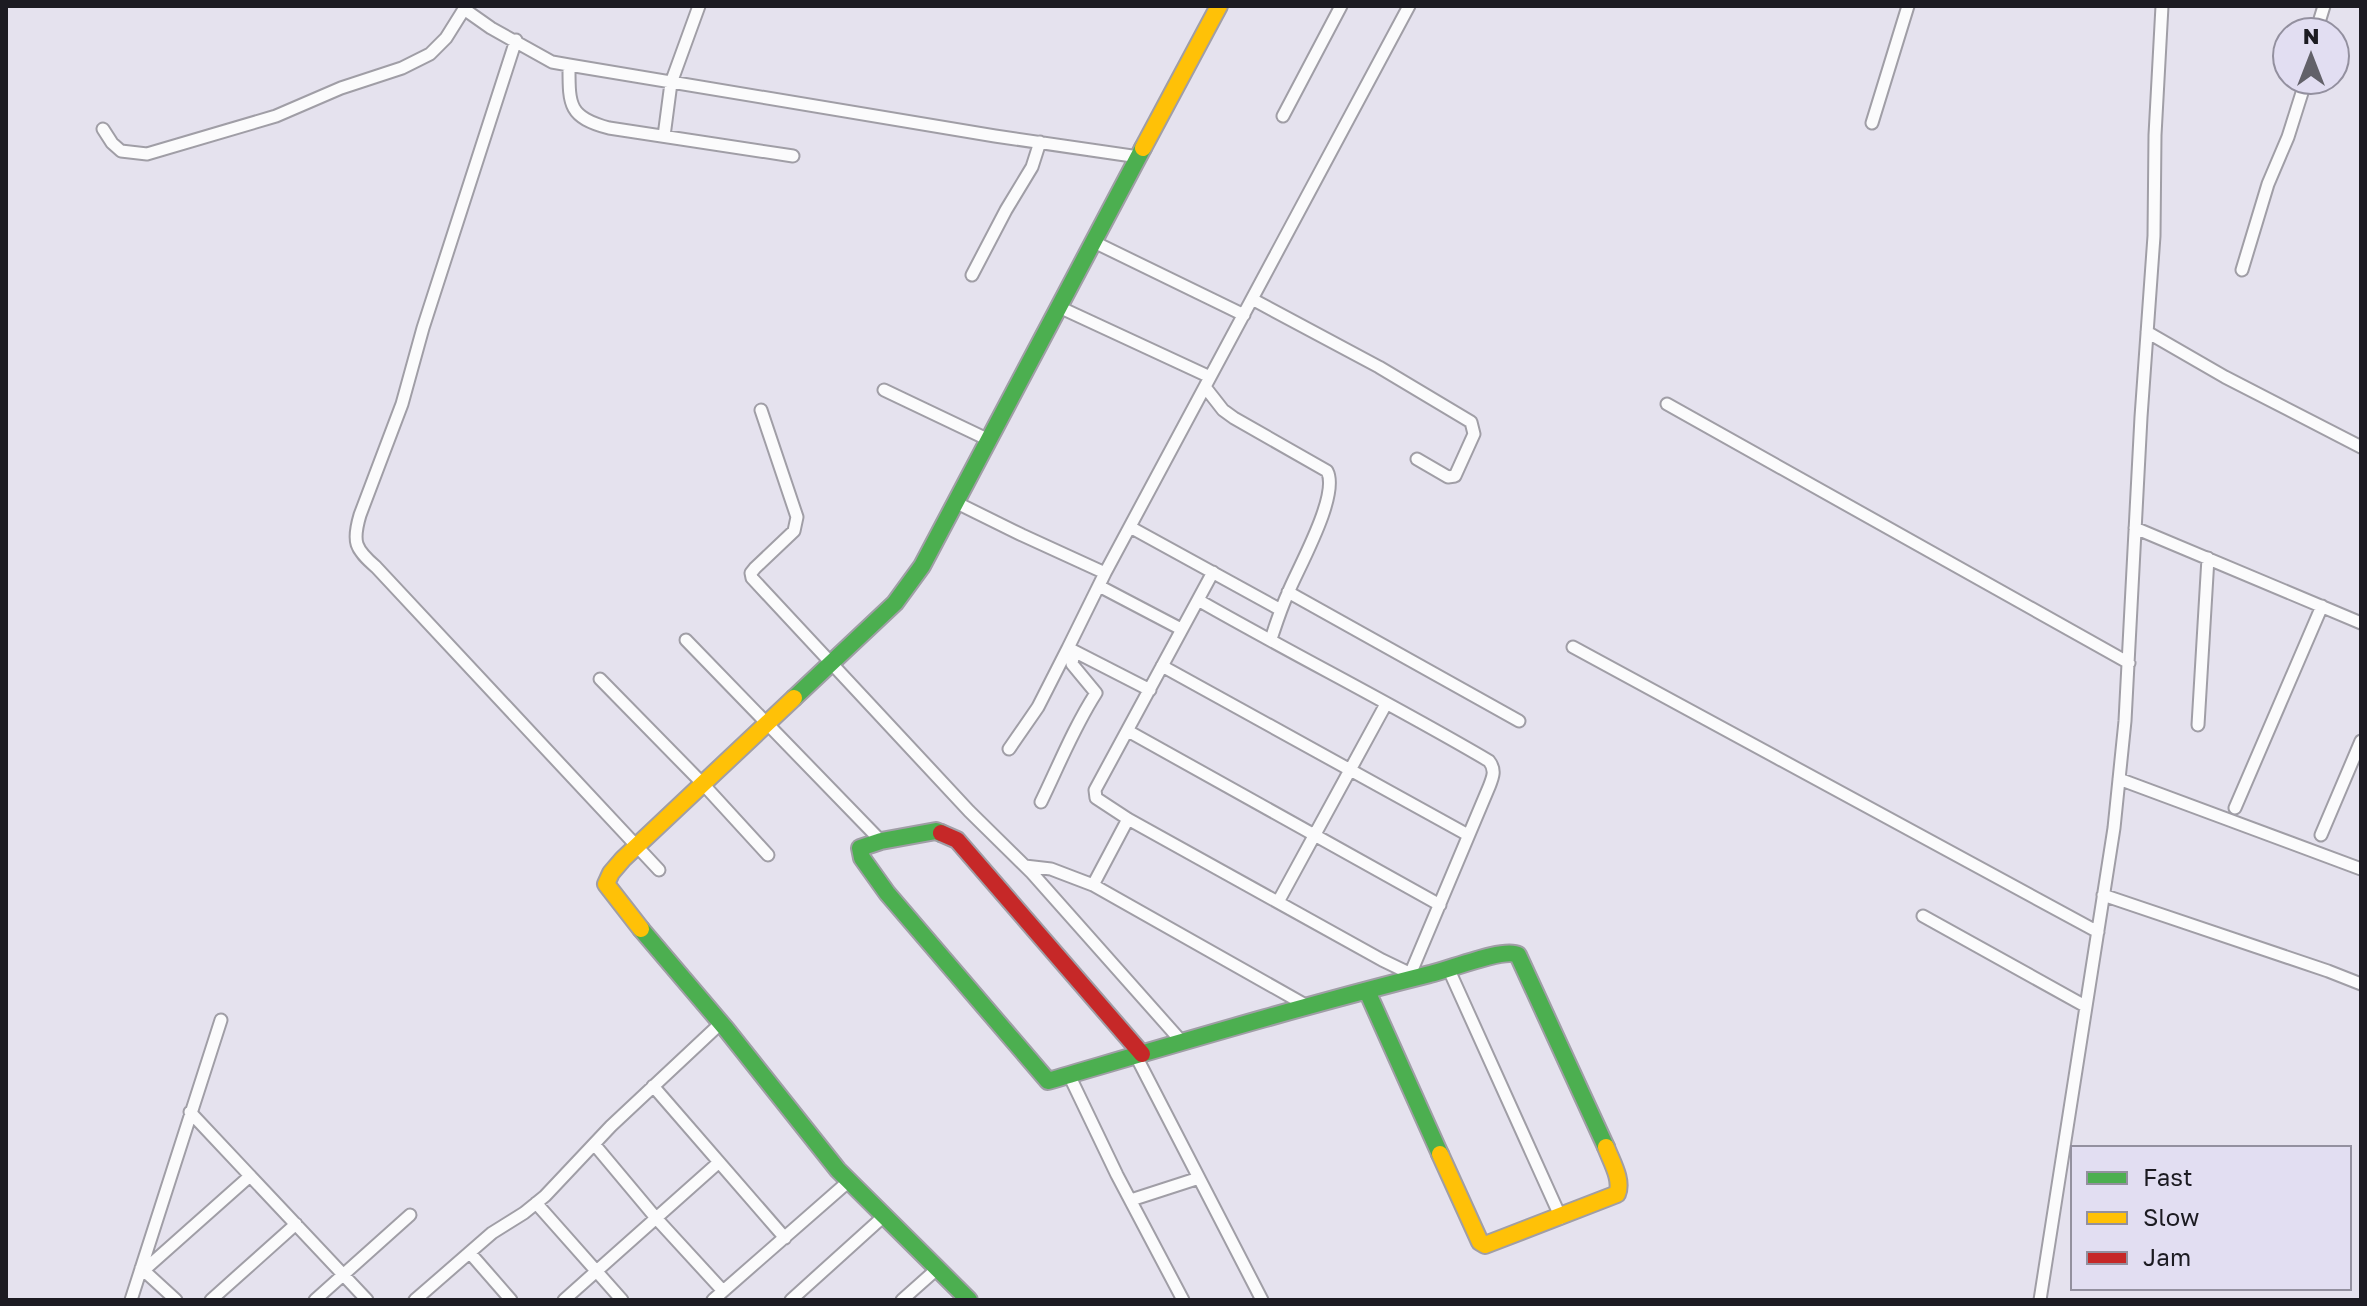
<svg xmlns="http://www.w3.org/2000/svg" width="2367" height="1306" font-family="'Golos Text',sans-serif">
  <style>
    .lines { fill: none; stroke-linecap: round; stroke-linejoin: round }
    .street-casing { stroke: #a09ea6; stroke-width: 15 }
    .fast-casing { stroke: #a09ea6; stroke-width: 20 }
    .slow-casing { stroke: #a09ea6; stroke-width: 20 }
    .jam-casing { stroke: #a09ea6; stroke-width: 20 }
    .street { stroke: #fbfbfc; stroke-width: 11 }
    .fast { stroke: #4caf50; stroke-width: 16 }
    .slow { stroke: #ffc107; stroke-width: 16 }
    .jam { stroke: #c62828; stroke-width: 16 }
  </style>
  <rect width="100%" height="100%" fill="#e5e2ee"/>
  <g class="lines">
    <defs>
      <path id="street" d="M464,9L491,28L552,62L569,65L995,136L1139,157
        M2316,32L2324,6
        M516,40L423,328L402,404L360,515C352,542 355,549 376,567L659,870
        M569,65C569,105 568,117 609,128L793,156
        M1283,116L1341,6
        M1872,123L1908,6
        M103,129L112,143L121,151L147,154L276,116L341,88L402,68L430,54L446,38L466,6
        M664,136L671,83L699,6
        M1094,242L1244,315
        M2242,270L2268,184L2288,137L2306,80
        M972,275L1006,210L1032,167L1040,142
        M1252,299L1379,367L1471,422L1474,434L1455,476L1448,477L1417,459
        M1059,307L1210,377
        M2147,332L2225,377L2361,447
        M1205,387L1223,410L1234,418L1327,471C1340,495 1298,568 1288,593C1281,608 1276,624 1271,639
        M884,390L989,440
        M1667,404L2129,663
        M761,410L797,517L794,531L755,568L751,573L752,578L969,811L1032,873L1182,1042
        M955,502L1022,535L1105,573
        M1130,527L1281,610
        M2135,528L2361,623
        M1213,572L1095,790L1096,798L1128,819L1382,960L1411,974
        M1099,586L1181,629
        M1288,592L1519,721
        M1198,600C1294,655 1394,705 1489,761C1496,770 1493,777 1489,787L1409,977
        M686,640L881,841
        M1573,647L2098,932
        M1162,666L1468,835
        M600,679L703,784L768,855
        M1150,690L1068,648L1105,573L1409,6
        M2198,725L2208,558
        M1128,731L1440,905
        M1009,749L1038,707L1068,648
        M2119,779L2361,869
        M1041,802C1059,765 1074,727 1096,693L1072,664L1074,651
        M2235,808L2322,606
        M1128,819L1093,885L1309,1007
        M2321,835L2361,741
        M1025,866L1051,869L1093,885
        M2103,895L2328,971L2361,984
        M1278,902L1386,704
        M1923,916L2085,1006
        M1449,970L1561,1218
        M1136,1056L1262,1300
        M1070,1077L1117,1175L1183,1300
        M653,1086L785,1238
        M190,1112L367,1300
        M594,1144L656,1218L723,1291
        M1131,1200L1199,1178
        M536,1203L622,1300
        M470,1253L511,1300
        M141,1268L176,1300
        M143,1271L250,1176
        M131,1300L221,1020
        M211,1300L296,1224
        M315,1300L410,1215
        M415,1300L492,1233L524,1213L545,1196L611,1126L721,1023
        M564,1300L718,1163
        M713,1300L849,1181
        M791,1300L884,1216
        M902,1300L937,1269
        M2040,1300L2114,828L2125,721L2141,417L2154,236L2155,135L2162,6"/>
      <path id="fast" d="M794,698L895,603L922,566L1143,148
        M941,833L936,831L881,841L860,848L862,858L887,893L1048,1081C1175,1044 1302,1006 1430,974C1449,970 1504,947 1518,955L1606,1147
        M641,929L726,1029L838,1170L969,1300
        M1367,991L1440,1154"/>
      <path id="slow" d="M1143,148L1219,6
        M641,929L606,884L611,873L623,859L794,698
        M1440,1154L1480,1242L1485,1245L1617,1194C1623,1180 1611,1161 1606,1147"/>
      <path id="jam" d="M941,833L957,840L1142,1054"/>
    </defs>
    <use href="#street" class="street-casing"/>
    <use href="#fast" class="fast-casing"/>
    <use href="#slow" class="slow-casing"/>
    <use href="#jam" class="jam-casing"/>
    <use href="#street" class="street"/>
    <use href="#fast" class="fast"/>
    <use href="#slow" class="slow"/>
    <use href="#jam" class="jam"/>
  </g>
  <rect width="2367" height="1306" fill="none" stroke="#1c1b22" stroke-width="16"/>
  <rect x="2071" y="1146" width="280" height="144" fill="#e2def2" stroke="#93909f" stroke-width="2"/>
  <rect x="2087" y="1172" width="40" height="12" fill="#4caf50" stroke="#93909f" stroke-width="2"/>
  <text x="2143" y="1186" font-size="24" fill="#1c1b22">Fast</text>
  <rect x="2087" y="1212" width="40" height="12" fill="#ffc107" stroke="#93909f" stroke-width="2"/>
  <text x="2143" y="1226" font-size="24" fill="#1c1b22">Slow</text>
  <rect x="2087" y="1252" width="40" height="12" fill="#c62828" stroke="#93909f" stroke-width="2"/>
  <text x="2143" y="1266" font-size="24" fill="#1c1b22">Jam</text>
  <g transform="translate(2311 56)"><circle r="38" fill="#e2def2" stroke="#93909f" stroke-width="2"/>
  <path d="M0-6L14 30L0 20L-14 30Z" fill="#626169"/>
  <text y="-12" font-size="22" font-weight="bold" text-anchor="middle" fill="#1c1b22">N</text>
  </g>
</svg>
